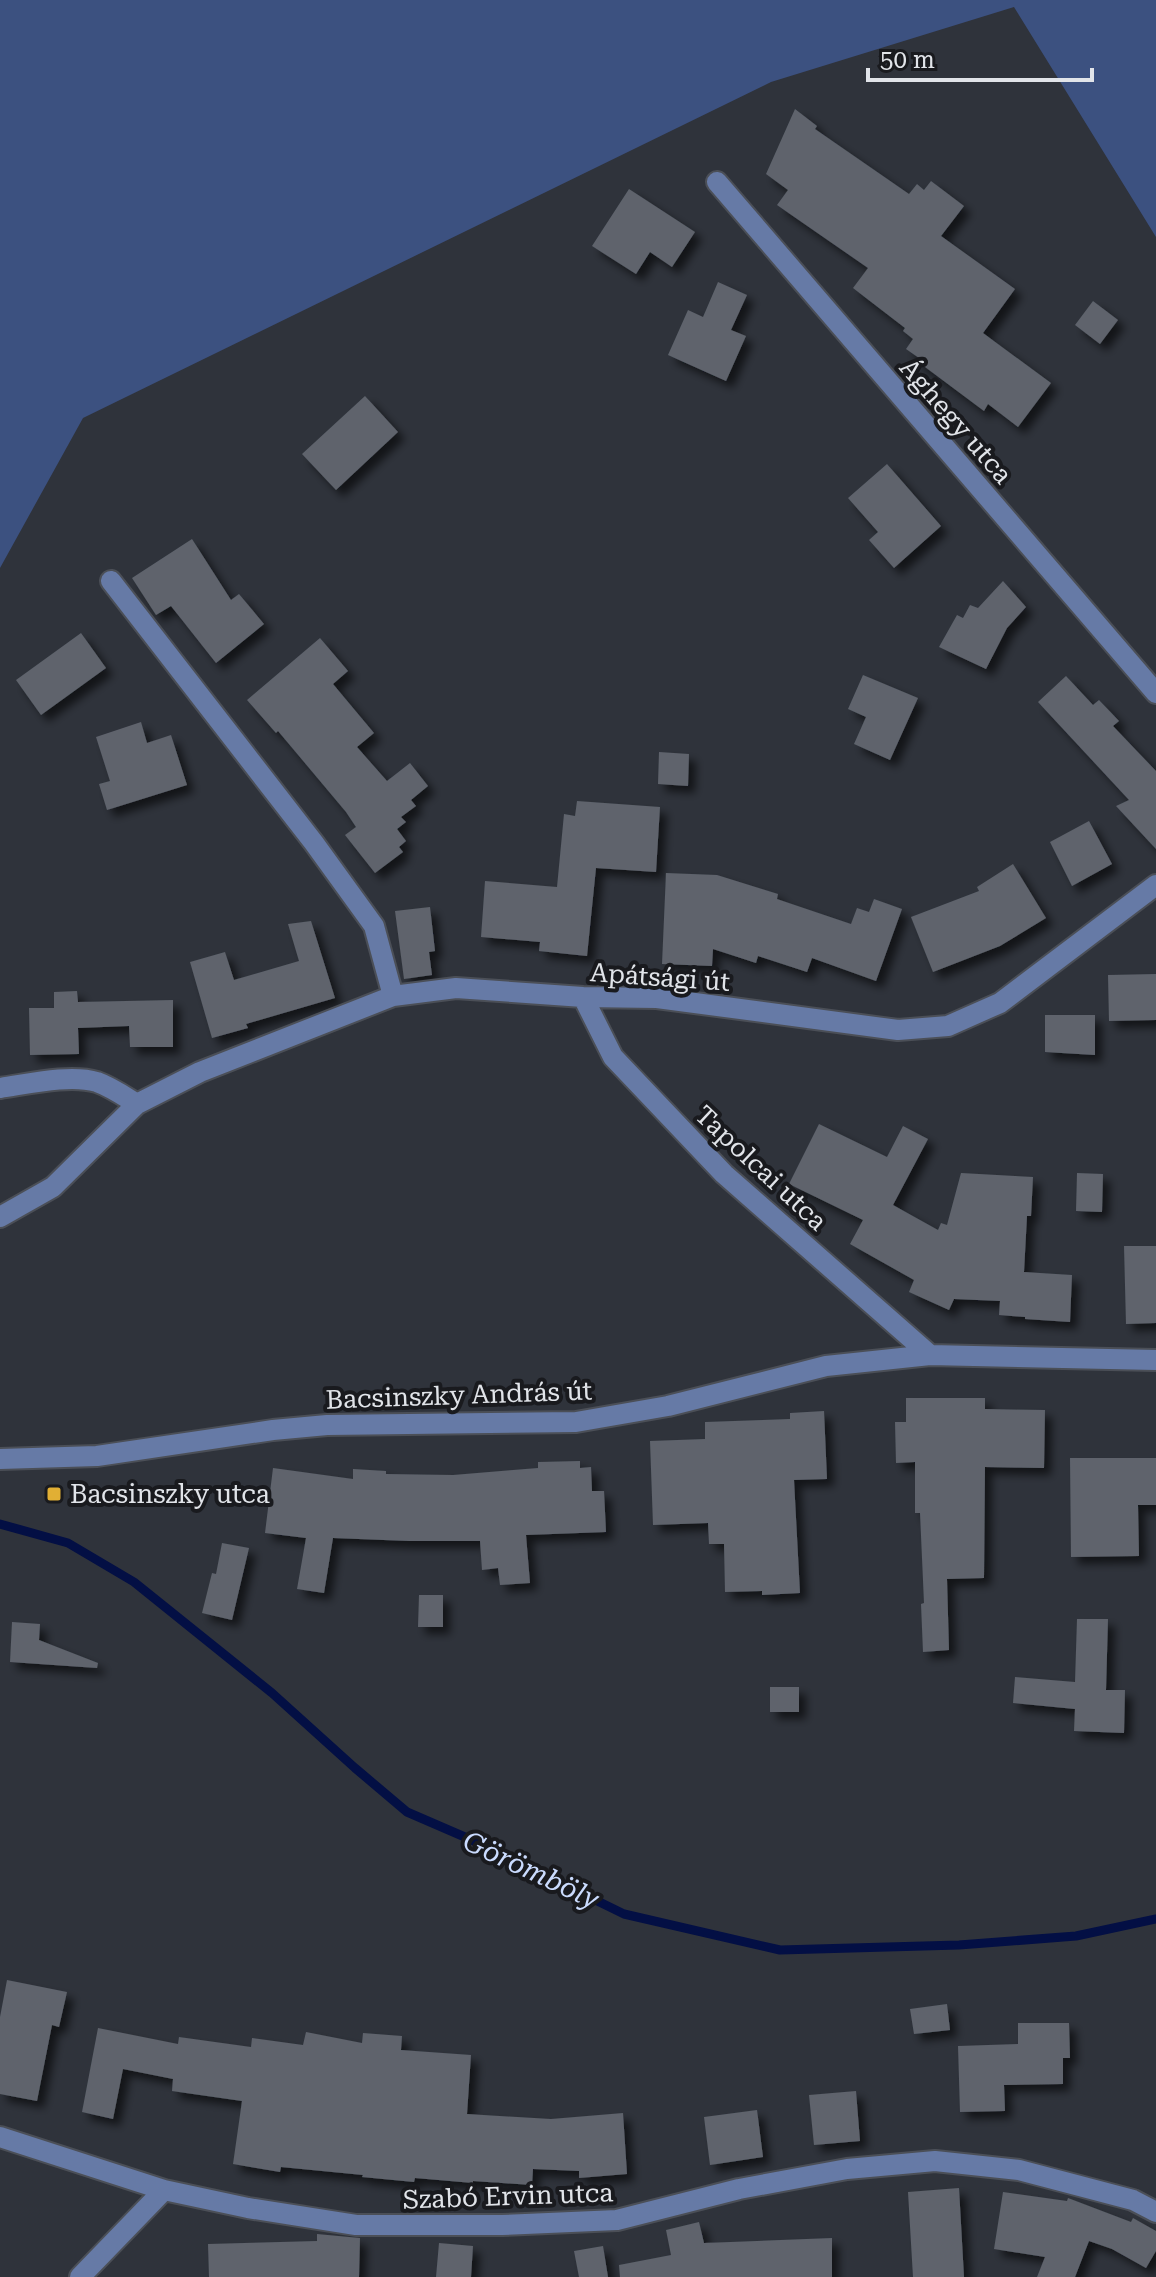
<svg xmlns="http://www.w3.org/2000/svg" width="1156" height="2277" font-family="'Roboto Serif',serif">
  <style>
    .green { fill: #3c5180 }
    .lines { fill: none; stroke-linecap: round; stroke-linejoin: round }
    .stream { stroke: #030f44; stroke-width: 9 }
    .building { fill: #5e636c; filter: url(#shadow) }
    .minor-casing { stroke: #4b4f57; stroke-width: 24 }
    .minor { stroke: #667aa6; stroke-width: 20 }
    .poi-dot { fill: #e1af34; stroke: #191a1e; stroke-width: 3 }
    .labels { text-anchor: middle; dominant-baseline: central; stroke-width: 8; stroke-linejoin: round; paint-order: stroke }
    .street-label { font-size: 26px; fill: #e1e4e9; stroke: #191a1e }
    .poi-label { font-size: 26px; fill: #e1e4e9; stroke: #191a1e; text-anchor: start }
    .water-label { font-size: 28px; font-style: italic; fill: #cadbfe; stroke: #191a1e }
  </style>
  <defs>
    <filter id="shadow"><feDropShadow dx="7" dy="7" stdDeviation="4" flood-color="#0009"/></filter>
  </defs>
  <rect width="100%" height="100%" fill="#2f333b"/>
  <path class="green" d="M0,0H1156V237L1014,7L771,82L83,418L0,568Z"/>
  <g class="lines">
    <path class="stream" d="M0,1524L68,1543L134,1582L272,1693L355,1768L407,1812L481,1844L624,1914L780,1950L959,1945L1076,1936L1156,1919"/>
  </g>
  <path class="building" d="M795,109L817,126L815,129L909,194L917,184L924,190L931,181L964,206L941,236L1015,289L983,333L1051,383L1018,427L988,404L984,411L917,361L919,358L906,349L913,339L903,331L905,328L853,288L868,268L777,205L788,190L766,174Z
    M629,189L695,232L672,267L650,252L636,274L592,246Z
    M718,282L747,295L731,330L746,336L726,381L668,355L688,310L703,317Z
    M1093,301L1118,320L1100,344L1075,325Z
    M365,396L398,432L336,490L302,454Z
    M887,464L941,526L894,568L869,540L878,532L848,498Z
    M192,539L231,600L239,594L264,624L216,663L171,606L156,615L132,578Z
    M1003,581L1026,607L1007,628L986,669L939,647L957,615L963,618L970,605L978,608Z
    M81,633L106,668L41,715L16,680Z
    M320,638L348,671L333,684L374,733L357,747L387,781L410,763L428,786L411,800L416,806L401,817L406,822L397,829L406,841L399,847L403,852L375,873L345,835L356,827L346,812L278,731L276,733L247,700Z
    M863,675L918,698L890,760L854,744L866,717L848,709Z
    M1066,676L1093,705L1099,700L1119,721L1113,726L1156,771V849L1116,806L1129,800L1038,702Z
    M141,722L147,743L171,735L187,785L107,810L99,784L110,781L96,737Z
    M659,752L689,754L688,786L658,784Z
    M577,801L660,807L656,872L596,868L587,956L539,951L540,942L481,937L485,881L557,887L564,814L575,816Z
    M1089,821L1112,864L1072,886L1050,842Z
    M1013,864L1046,918L1000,946L933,972L911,917L979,891L977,887Z
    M666,873L717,875L778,894L777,899L851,924L857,908L869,912L874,899L902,909L876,981L812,958L807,972L758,956L756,963L713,949L712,966L662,964Z
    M430,907L435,951L429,952L432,975L404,979L395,911Z
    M311,921L335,998L246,1024L248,1028L212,1038L190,962L225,952L234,980L299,961L288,924Z
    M1156,974V1020L1109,1021L1108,975Z
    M77,991L78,1002L173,1000V1047H130L129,1026L78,1028L79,1054L30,1055L29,1008H54V992Z
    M1045,1015H1095V1055L1045,1052Z
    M819,1124L887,1157L903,1126L928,1139L893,1205L938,1230L941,1223L947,1225L961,1173L1033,1177L1031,1216H1027L1024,1272L1072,1275L1070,1322L1025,1319V1317L999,1315L1000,1301L954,1299L949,1310L909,1292L914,1280L850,1244L863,1220L789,1184Z
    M1077,1173L1103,1174L1102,1212L1076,1211Z
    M1124,1246H1156V1323L1126,1324Z
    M906,1398H985V1409L1045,1410L1044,1468L985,1467L984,1578L947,1579L949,1650L923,1652L921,1604L924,1603L920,1513H915V1462L896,1463L895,1422H906Z
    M824,1411L827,1479L794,1480L800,1593L762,1595V1591L725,1592L724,1544H709L708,1523L653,1525L650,1441L705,1439V1422L790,1419V1413Z
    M1070,1458H1156V1505H1138L1139,1556L1071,1557Z
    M580,1461V1468L591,1467L592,1491H604L606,1532L526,1535L530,1583L500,1585L498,1568L482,1570L480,1541H409L333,1538L324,1593L297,1589L306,1538L265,1533L273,1468L353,1479V1469L386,1471V1474L453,1475L538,1468V1462Z
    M222,1543L249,1548L232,1620L202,1613L212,1573L216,1574Z
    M419,1595H443V1627H418Z
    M1077,1619H1108L1106,1690H1125L1124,1733L1074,1731L1075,1709L1013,1703L1015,1677L1075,1682Z
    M12,1622L40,1624L39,1640L98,1663L97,1668L10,1662Z
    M770,1687H799V1712H770Z
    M7,1980L67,1992L59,2027L52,2025L37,2101L0,2094V2017Z
    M947,2004L950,2030L914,2034L910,2009Z
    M1018,2023H1069L1070,2058H1063V2084L1004,2085L1005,2111L960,2112L958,2046L1018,2044Z
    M98,2028L178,2044L179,2037L251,2047L252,2038L303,2045L306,2032L362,2043L363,2033L402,2036L401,2050L471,2055L467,2114L551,2119L623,2113L627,2174L579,2178V2171L533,2169L532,2185L473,2181V2183L415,2178L414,2182L362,2177L363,2175L281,2167L280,2172L233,2164L242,2101L172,2091L173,2079L123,2069L113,2119L82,2112Z
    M856,2091L860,2141L814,2145L809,2095Z
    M757,2110L763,2157L710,2165L704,2117Z
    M959,2188L964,2277H913L908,2192Z
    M1003,2192L1067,2201L1068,2198L1131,2222L1133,2218L1156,2231V2251L1146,2268L1112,2249L1089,2241L1075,2277H1037L1045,2257L994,2249Z
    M699,2222L704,2243L832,2238V2277H620L619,2265L671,2255L666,2230Z
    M317,2234L360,2238L359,2277H209L208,2244L317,2241Z
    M439,2243L473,2246L471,2277H436Z
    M603,2246L608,2277H579L574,2251Z"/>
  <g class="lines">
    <defs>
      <path id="minor" d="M717,182L1156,693
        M111,581L314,843L374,926L393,996
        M583,997L613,1057L724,1174L930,1355
        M0,1088C28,1084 70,1074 97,1082C111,1087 124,1096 137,1104
        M0,1217L53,1187L137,1104L200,1072L393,996L456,988L583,997L657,998L898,1030L948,1026L1000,1003L1156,885
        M0,1459L97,1456L273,1430L327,1425L576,1422L668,1406L826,1366L930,1355L1156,1360
        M0,2137L164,2190
        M80,2277L164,2190L248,2208L356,2225H502L617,2220L739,2189L847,2169L935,2161L1019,2170L1133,2200L1156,2212"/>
    </defs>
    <use href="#minor" class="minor-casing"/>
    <use href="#minor" class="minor"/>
  </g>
  <rect class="poi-dot" x="46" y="1486" width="16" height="16" rx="4"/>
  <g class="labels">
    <g class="street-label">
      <text transform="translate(956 421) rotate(49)">Ághegy utca</text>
      <text transform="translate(660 977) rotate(4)">Apátsági út</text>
      <text transform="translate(761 1168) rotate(43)">Tapolcai utca</text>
      <text transform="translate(459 1395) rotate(-2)">Bacsinszky András út</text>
      <text transform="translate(508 2196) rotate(-2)">Szabó Ervin utca</text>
    </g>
    <g class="poi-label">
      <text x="70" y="1494">Bacsinszky utca</text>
    </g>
    <g class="water-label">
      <text transform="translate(531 1870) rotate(25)">Görömböly</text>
    </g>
  </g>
  <path d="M868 68v12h224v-12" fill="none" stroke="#e1e4e9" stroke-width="4"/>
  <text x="880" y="68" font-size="24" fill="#e1e4e9" stroke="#191a1e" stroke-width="6" paint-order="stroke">50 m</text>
</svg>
